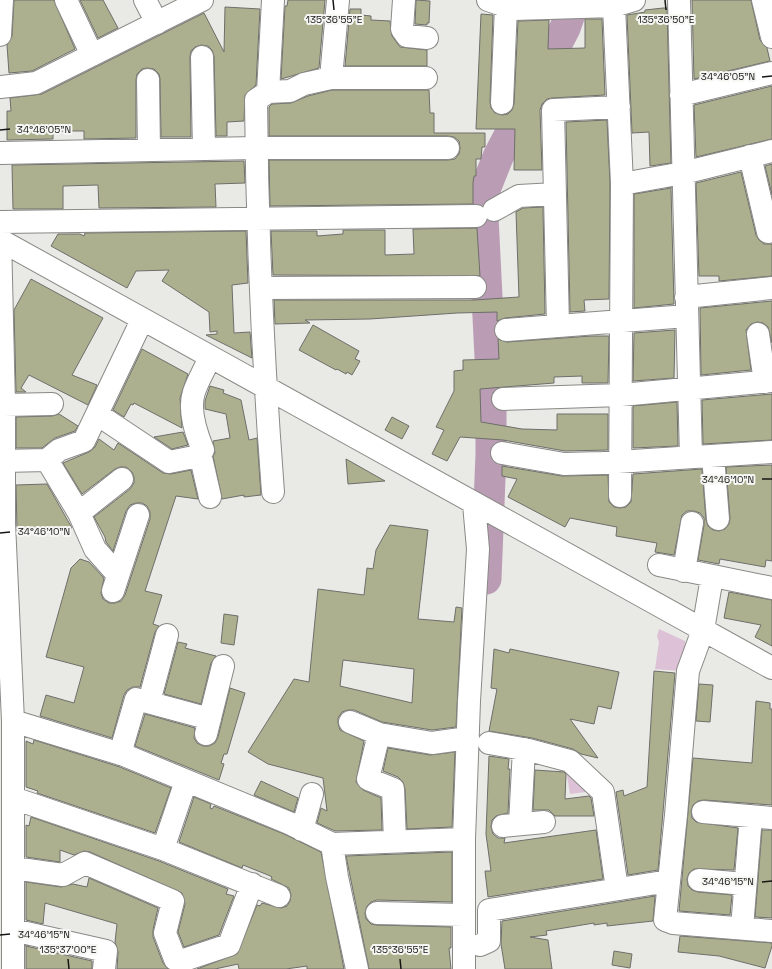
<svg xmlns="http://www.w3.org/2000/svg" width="772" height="969" font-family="'Space Grotesk',sans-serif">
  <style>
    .green { fill: #ddc1d6 }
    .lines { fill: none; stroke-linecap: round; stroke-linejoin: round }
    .river { stroke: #ba9db4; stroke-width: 31 }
    .building { fill: #adb08e; stroke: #6e6e6b; fill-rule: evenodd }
    .minor-casing { stroke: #898986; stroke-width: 24 }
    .minor { stroke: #fff; stroke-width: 22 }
    .ticks { fill: none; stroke: #161615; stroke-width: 1.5 }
    .ticks-label { font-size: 10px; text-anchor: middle; fill: #161615; stroke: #f6f6f3; stroke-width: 4; stroke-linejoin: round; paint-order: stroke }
  </style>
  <rect width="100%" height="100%" fill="#e9e9e6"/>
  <path class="green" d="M659,629L685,641L688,653L679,671L655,669L659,642L657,636Z
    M566,769L593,791L570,794Z"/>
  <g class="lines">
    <path class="river" d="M486,579L491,454V377L482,197L498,157L565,28L571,11"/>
  </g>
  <path class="building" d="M14,0H54L75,49L32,71L9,73L7,45L12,36Z
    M80,0H103L118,28L98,38Z
    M288,0H325L319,68L281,79L285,6H287Z
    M416,0L430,1L429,23H427V25L415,24Z
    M692,0H751L760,40L767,48L770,61L694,79Z
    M225,7L260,9L256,85L245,95L244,121L227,122V136H216L214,56L212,50L208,46L201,45L195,47L191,51L190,57L191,137H161L160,79L159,74L154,69L147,68L142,69L137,74L136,80V138L84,139V131H53V139L7,140V111H11L10,98L42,94L204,13L224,52Z
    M663,8H667L671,163L650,166L649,132L632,133L627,15L645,12V10Z
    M350,9H361V15L371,16V20L390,21L392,36L400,47L427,50V66H345Z
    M481,14L493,15L490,102L491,108L495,113L502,115L508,114L512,110L514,104L518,21L549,20L548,49L585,48V19H602L605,95L552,98L547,99L542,104L540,110L542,170H514L515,129H476Z
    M772,86V139L696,157L694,105Z
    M332,90H429L430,113H434V133H485V147H482L481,159H476V176H474L473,183V204L270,206L269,160H448L455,159L459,154L460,148L459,141L454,137L448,136H269V107L272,104L291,103L308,96Z
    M607,120L610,184L609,299L584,300L585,311L570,312L566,122Z
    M244,161L245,183L215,184L216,207L99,208L98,185L63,186V209H13L12,165Z
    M772,164V195L765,166Z
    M741,172L756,235L759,240L764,244H772V276L719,281V276H699L696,183Z
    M671,188L674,304L634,308V194Z
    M543,207L545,314L505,318L497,321V312L457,313L370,319L305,320L310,323L275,324L274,300H475L519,297L516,212L523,208Z
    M477,228L480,276L273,275L271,231H317V236L343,234V230H385V255L414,254L413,229Z
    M246,231L248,283L232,285L234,333L250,332L252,358L206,335L217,334V331L210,332L209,312L162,281L169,270L136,271L127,288L51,246L58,234H80L84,236L85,233Z
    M31,279L103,318L72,375L97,385L88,405L29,375L21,388L26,392H16L14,310Z
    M772,301V343L768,327L763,323L757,322L751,324L746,330L751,370L701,375L700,308Z
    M313,325L359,351L355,359L360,361L352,375L347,372L346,374L337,369L336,370L299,350Z
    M675,330L674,378L633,381L634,333Z
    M591,336H609L608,383H582V376L554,377V383L480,389L481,422L522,429L557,430V414H608V450L565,451L503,440L460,437L447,461L432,454L444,430L436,427L454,391V371L463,370V360L499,359L498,339L507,342Z
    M142,349L188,374L180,398L182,428L134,403L133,405L131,404L124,417L113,410Z
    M210,386L224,390L223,393L241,400L249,440L257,438L261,495L244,497V495L222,499L213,456L215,453L213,441L230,438L226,414L205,409V401Z
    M772,394V440L703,444L702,400Z
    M677,402L678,446L633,448V406Z
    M59,414L78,426L75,431L55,438L42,448H16V417L52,416Z
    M392,417L409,426L402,439L385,430Z
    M183,432L188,445L172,449L154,437Z
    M99,439L114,450L118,443L163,473L171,474L191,470L198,499L176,496L145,591L162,595L153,624L159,626L155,632L140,687H133L127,690L124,695L112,738L40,716L46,695L74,703L84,667L46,657L71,568L80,559L89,562L104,578L101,593L103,599L109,603H115L121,601L125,595L150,519V512L147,506L142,503H136L130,505L126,511L113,551L106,542L105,537L94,517L130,489L134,483V477L132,472L126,467H120L115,469L82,494L63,463L89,452L95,447Z
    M346,459L385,481L348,484Z
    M772,465V561L766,560L765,567L720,559L719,564L698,560L704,525V518L700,513L694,511H687L682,515L674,555L655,552L657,543L616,536L617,527L570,518L565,527L508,497L517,479L502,476V466L562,476L608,475L609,502L614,507L620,508L626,507L631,502L633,474L702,469L706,520L708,526L713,530L719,531L725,529L729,524L730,518L726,467Z
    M47,484L72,528L17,530L16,485Z
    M390,525L428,530L418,619L454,622L456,607L462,608L456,727L432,730L382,722L354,710H348L342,712L338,718V723L340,730L364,741L356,782L363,790L381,798L382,830L335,831L317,823L321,808L327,811L323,778L268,764L248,752L294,679L309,682L318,589L364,595L367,568L373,569L376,550ZM343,660L414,669L412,703L340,686Z
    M729,592L772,600V646L755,637L761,625L724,618Z
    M224,614L238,616L234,645L221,643Z
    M178,642L187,644L185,648L216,656L211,663L201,704L164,694Z
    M494,649L509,653L510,649L619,672L611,709L598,706L594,724L570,719L598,758L581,754L573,749L532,738L489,731L497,689L491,688Z
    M654,671L675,673L658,870L628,875L616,792L623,790L624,796L647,787Z
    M699,684L713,685L710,722L696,721Z
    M230,688L245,693L227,754H224L221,763L224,764L219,780L135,746L145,714L195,728L194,738L197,743L203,746H209L215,743L218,737Z
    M756,701L770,703V709H772V805L704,800L698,801L693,805L691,811L692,818L696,822L738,828L734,870L694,869L689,873L687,879L688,886L692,890L698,892L732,895L730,915L679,911L693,758L752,763Z
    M34,740L120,767L171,788L155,833L37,793L38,791L26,787V741L33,744Z
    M388,748L430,755L455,752L452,827L407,829L405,789L403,782L398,777L383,771Z
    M489,756L509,759L508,769H510L508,813L496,816L492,820L491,827L493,834L498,838H505L504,843L596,830L603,879L488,897L485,871H491L486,834Z
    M535,770L564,772L566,774L565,799L589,796L591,798L594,816H555L549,810H533Z
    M261,781L298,798L294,812L254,795Z
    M194,797L211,804L210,808L212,809L214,806L284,834L321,852L344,969H307V966L286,969H239L238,964L215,969H197L237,954L257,905L260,906L262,903L281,908L287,906L290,901L291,895L289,888L271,879L272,877L268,875L243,865L242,868L179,842Z
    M31,817L159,861L228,889L226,894L234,896L219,935L184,947L178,932L185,904L182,893L90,852L84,851L74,855L60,850V862L26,857V825L29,826Z
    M762,830H772V918L755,917Z
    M452,852V902L377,900L371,902L367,906L365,913L366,919L371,924L376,925L451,927V948H449L451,969H369L346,856Z
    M89,878L158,908L153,930V937L163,963L168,969H117L118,952L115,942L117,924L45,903L43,924L26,920V882L61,887L73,884L87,887Z
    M655,896L653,921L607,926V923L594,925V923L546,931L547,935L530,937L548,940L552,969H505L501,944L502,921Z
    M680,936L772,943V946L765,968L719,956L678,952Z
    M26,946L92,961V969H26Z
    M614,951L632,954L630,968L612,965Z"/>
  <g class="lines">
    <defs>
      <path id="minor" d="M66,0L92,55
        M145,0L157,23
        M404,0L402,29L407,36L427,38
        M488,0L514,9L614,6L634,0
        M679,0L691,457
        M763,0L772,37
        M614,6L622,184L620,496
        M0,35L2,0
        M202,57L204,149
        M331,78L338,0
        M148,80L149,150
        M0,87L36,83L202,0
        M268,92L273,0
        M681,95L772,73
        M502,103L506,6
        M0,153L256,148H448
        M750,156L768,232
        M622,184L683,173L772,151
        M494,210L519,196L555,194
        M0,222L476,216
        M0,236L4,405V523L13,721V969
        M0,240L772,668
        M261,288L475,287
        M686,297L772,288
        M558,326L553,110L619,107
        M506,330L687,316
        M758,334L765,382
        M503,399L621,395L772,381
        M4,405L52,404
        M97,414L169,462L194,457L203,450C196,433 188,410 194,392C198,380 205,369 210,357
        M200,453L210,497
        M502,453L564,464L602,463L772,452
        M713,456L718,519
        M47,460L79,513L95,549L118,575
        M3,461L47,460L59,450L84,441L142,320
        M273,492C263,362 257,231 256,100L268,92L290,91L304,84L331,78H426
        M79,513L122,479
        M659,565L772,588
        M684,571L692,523
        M712,577L703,630L688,671L676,815L665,920L673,923L772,931
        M113,591L138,515
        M149,702L167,635
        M13,721L124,755L289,823L332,844
        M350,722L379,734L432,743L468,738
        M206,734L223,666
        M379,734L368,779L393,789L395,841
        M489,743L529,750L570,761L603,792L617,889
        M120,754L136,699L210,719
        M13,798L163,849L279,896
        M703,812L772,818
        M520,824L524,749
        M503,826L544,822
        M302,830L312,794
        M163,849L186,781
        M13,868L63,875L85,863L173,901L165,933L175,959L184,960L229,945L252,884
        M699,880L745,884
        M377,913L463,915
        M742,928L751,816
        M13,930L106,951L104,969
        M480,945L489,941V910L669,881
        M357,969L337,877L332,844L464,839
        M464,969V839L469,701L478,549L474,504"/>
    </defs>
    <use href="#minor" class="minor-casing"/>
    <use href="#minor" class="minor"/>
  </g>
  <path class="ticks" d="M333,0L334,10M665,0L666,10M762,77L772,76M0,130L10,129M762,479H772M0,533L10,532M762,882L772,881M0,935L10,934M68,959L69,969M400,959L401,969"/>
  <g class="ticks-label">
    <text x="334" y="23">135°36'55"E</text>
    <text x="666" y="23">135°36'50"E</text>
    <text x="728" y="80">34°46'05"N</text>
    <text x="44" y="133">34°46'05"N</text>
    <text x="728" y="483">34°46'10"N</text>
    <text x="44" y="535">34°46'10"N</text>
    <text x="728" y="885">34°46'15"N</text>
    <text x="44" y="938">34°46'15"N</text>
    <text x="68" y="953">135°37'00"E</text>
    <text x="400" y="953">135°36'55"E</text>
  </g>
</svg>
